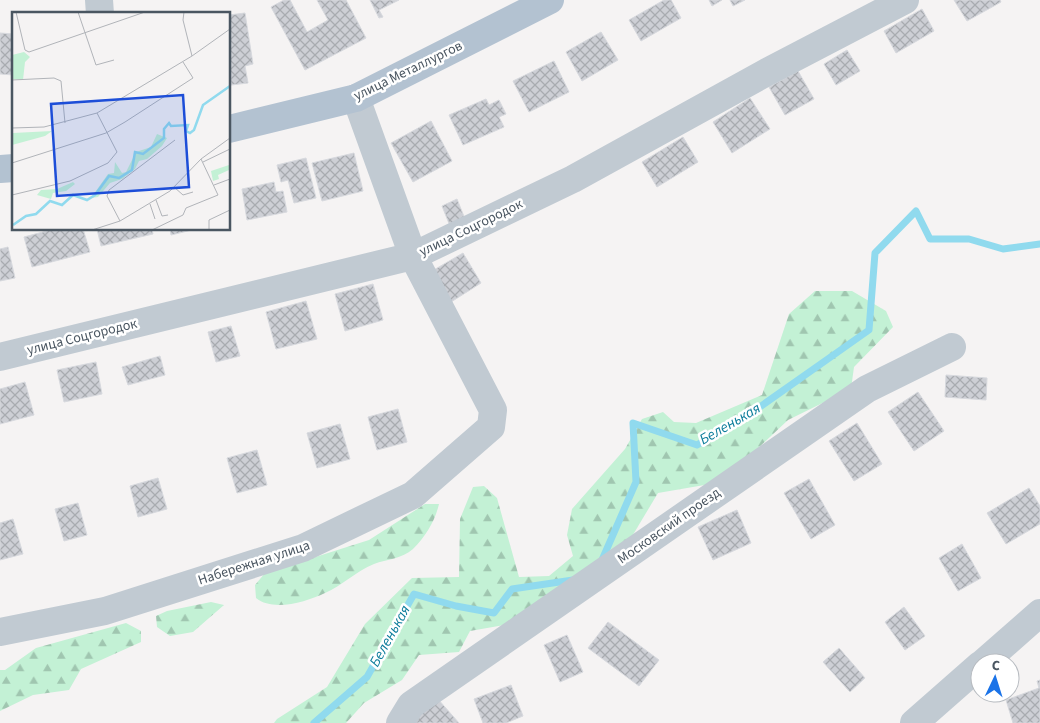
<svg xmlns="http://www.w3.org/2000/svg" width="1040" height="723" font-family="'Source Sans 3',sans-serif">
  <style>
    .forest { fill: url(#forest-firs) }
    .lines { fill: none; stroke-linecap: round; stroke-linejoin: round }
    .stream { stroke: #90daee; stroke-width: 7 }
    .building { fill: url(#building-cross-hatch); stroke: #d7d9de }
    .minor { stroke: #c1cad2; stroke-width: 28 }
    .major { stroke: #b3c2d1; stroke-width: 28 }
    .labels { text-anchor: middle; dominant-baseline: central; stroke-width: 5; stroke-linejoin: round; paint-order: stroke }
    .street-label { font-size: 14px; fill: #4a5661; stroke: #fff }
    .water-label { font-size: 15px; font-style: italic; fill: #0c7c9b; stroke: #fff }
    .inset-river { fill: none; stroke: #90daee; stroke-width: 2.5 }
    .inset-road { fill: none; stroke: #b1b4b9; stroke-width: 1 }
    .view { fill: #1d4ed8; fill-opacity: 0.15; stroke: #1d4ed8; stroke-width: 2.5 }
    .inset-edge { fill: none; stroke: #4a5661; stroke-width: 2.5 }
  </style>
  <defs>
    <pattern id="forest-firs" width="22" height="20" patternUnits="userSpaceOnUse" patternTransform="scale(1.25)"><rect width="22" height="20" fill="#c3f1d5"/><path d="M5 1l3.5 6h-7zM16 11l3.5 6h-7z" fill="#a0c6b0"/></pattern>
    <pattern id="building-cross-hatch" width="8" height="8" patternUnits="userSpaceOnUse" patternTransform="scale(1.25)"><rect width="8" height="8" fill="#cdcfd5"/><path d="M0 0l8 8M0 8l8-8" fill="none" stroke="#a8abb0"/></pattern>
  </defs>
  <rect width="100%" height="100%" fill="#f5f3f3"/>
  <path class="forest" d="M815,291H852L886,311L893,327L854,367L851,389L788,420L722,482L658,493L622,553L515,623L470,631L459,652L419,655L402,680L364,703L346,723H274L277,719L327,687L365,624L412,578L459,577L460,519L473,487L484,486L497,498L519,577L549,576L573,556L567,535L572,509L625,449L642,419L663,412L674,422L696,423L762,395L789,314Z
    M425,504H439C435,521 426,536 413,549C402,559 387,559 374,564C356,571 342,586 325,593C306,602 273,612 256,598L255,585L265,573L369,540Z
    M211,602L224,605L193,632L170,636L157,627L156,616L167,611Z
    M126,623L141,631V642L81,669L69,690L33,695L0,711V670H5L36,648Z"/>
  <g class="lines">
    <path class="stream" d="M602,560L636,482L633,423L697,445L754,411L869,330L875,253L916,211L930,239H969L1003,249L1040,244
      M314,723L367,677L414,594L456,606L494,613L512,589L573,580"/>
  </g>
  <path class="building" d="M284,0H290L307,32L328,20L317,0H346L366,38L305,70L271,7Z
    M370,0H399L379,10L383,17L379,18Z
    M664,0H671L681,18L641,41L629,20Z
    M709,0H722L712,6Z
    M730,0H745L733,6Z
    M954,0H1000L1001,2L967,21Z
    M922,9L934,31L896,53L884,31Z
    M245,13L253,64L245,66L248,83L231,85L229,15Z
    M601,32L618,60L582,81L566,52Z
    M0,33L14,34V75L0,74Z
    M847,50L860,71L836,85L824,64Z
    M554,61L569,92L529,112L513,81Z
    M798,71L814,99L785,115L769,87Z
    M750,98L770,129L732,153L713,122Z
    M486,99L489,105L499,100L506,114L499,117L504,127L463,145L449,115Z
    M431,121L452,161L413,182L391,143Z
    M683,137L698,162L657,187L642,162Z
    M354,153L363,191L322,201L312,163Z
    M306,158L316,198L294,203L288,180L281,182L277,165Z
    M274,182L276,192L283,191L287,212L247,220L242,189Z
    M457,199L465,219L450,226L442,206Z
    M54,229H83L90,252L32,267L24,237Z
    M97,229H152L153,234L101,246Z
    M170,229H196L171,235Z
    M8,247L15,278L0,281V249Z
    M463,253L481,283L451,302L432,271Z
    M373,284L383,320L345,331L335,294Z
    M306,301L317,339L276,349L266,312Z
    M231,326L240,356L216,362L208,332Z
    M160,356L165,375L128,385L122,367Z
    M96,362L102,394L64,402L57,370Z
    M946,375L987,378L986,400L945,397Z
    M25,382L34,415L0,424V389Z
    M918,392L944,431L914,451L888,412Z
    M398,409L407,442L377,450L368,417Z
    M857,423L882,464L854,481L829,441Z
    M340,424L350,459L317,468L307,433Z
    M257,450L267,485L237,493L227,458Z
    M158,478L167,509L138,517L130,486Z
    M809,479L835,525L811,539L784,493Z
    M1029,488L1040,506V524L1006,544L987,513Z
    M78,503L87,535L64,541L55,509Z
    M737,510L751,543L713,560L698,527Z
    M13,519L23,554L0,560V523Z
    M962,544L981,578L958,591L939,558Z
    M904,607L925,636L905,650L885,622Z
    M608,622L659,660L639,686L588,648Z
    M567,635L583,672L560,682L544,645Z
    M839,648L865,678L850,692L823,662Z
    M1040,680V723H1013L1006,700L1039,688L1037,681Z
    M511,685L523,716L506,723H483L474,699Z
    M437,698L459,723H410Z"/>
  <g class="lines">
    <path class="minor" d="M99,0L100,14
      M0,357L413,256L573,179L767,72L905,0
      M0,632L105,611L303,548L413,495L491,427L493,410L413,256L356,98
      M983,663L1040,613
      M400,723L411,705L867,389L952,347
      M914,723L980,665"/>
    <path class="major" d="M229,129L356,98L550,0
      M0,169L14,168"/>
  </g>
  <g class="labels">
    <g class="street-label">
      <text transform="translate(408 71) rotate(-26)">улица Металлургов</text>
      <text transform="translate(471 228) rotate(-26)">улица Соцгородок</text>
      <text transform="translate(82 337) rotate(-14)">улица Соцгородок</text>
      <text transform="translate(669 526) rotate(-35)">Московский проезд</text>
      <text transform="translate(254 563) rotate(-18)">Набережная улица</text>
    </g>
    <g class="water-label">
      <text transform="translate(730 424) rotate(-30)">Беленькая</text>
      <text transform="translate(390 636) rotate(-61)">Беленькая</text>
    </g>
  </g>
  <g transform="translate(12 12)">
    <rect width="218" height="218" fill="#f5f3f3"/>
    <path d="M12,40L18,45L13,50L11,68L0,67V43ZM40,119L33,124L0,133L1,121ZM145,122L155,126L150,134L135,147L127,149L123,157L110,167L98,171L86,185L79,186L96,162L102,161L103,150L110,161L114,160L124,140L139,135ZM217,153V158L206,163L207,167L201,169L199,159ZM61,170L63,172L54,179L41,181L39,187L25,183L29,178L45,177Z" fill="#c3f1d5"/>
    <path class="inset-river" d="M1,213L14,204L24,202L38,189L50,193L61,183L75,188L83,183L97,164L107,166L120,158L123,140L131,142L152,126V117L157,111L159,114L176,113L174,119L178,121L182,118L191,93L218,74"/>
    <path class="inset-road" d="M4,0L13,38L17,40L133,0M66,0L84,53L102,48M172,0L171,8L180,44M0,68L42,66L49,69L53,111M0,116L32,115L85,101L180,44L218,17M191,150L218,137M0,151L94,121L113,110L181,66L171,50M202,173L218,167M162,175L171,183L181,180M0,183L58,169L96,151L105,140L85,101M144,188L150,204L156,203M138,192L143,207M108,209L95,184L97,178L163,128M80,218L108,209L158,179L189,147L218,126M140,218L171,203L174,196L206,183L189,147M197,218V208L218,198"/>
    <path class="view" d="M171,83L177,175L45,184L39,92Z"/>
    <rect width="218" height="218" class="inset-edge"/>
  </g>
  <g transform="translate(995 678) rotate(4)"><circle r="24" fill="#ffffff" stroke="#b7bbc0"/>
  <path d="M0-4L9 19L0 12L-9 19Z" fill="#1a73e8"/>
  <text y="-8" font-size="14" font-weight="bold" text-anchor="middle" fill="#4a5661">С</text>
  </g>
</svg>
